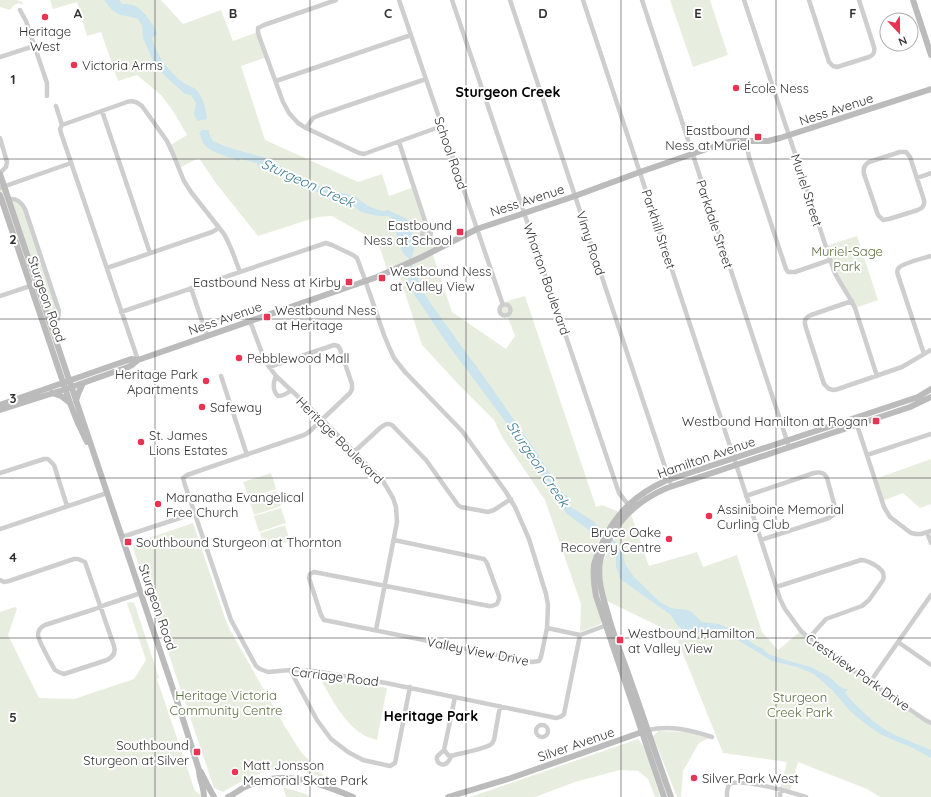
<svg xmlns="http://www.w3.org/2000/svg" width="931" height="797" font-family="Quicksand,sans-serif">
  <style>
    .green { fill: #e8eedf }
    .water { fill: #cbe4ed }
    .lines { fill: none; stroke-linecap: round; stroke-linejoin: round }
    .stream { stroke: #cbe4ed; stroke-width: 1 }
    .street { stroke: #cecece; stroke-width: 4.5 }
    .secondary { stroke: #bbb; stroke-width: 6 }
    .grid { fill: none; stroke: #313131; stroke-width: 1; stroke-opacity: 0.55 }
    .poi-dot { fill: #e83353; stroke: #fff; stroke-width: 1.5 }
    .labels { text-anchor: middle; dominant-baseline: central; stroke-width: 4; stroke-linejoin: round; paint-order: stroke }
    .poi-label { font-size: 13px; fill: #313131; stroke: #fff; text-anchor: start }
    .street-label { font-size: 13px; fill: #313131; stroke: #fff }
    .park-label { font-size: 13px; fill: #596e3d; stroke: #fff }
    .neighbourhood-label { font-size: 14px; font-weight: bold; fill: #000; stroke: #fff }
    .water-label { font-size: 14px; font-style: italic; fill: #3d7c95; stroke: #fff }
    .grid-label { font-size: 13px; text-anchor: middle; font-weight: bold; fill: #313131; stroke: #fff; stroke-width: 4; stroke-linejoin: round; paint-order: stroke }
  </style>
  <rect width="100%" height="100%" fill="#fff"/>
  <path class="green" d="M0,0H17L22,2L23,5L19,3L14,5L10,10L0,7Z
    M50,0H161L183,24L221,10L233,41L258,32L267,57L241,66L265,140L358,182L382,174L389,196L414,187L430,231L428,239L430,244L436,245L432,252L452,312L506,349L515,336L507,315C503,315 501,315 499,311C501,300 516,299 525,296L596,507L602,505L619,512C609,525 602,534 595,549L596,551L592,566L602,621L601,624L580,632L581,604L545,500L502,437L494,420L459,385L422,345L397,269L388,273L378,242L332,216L317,217L258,236L215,182L199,158L179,168L169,146L187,135L173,111L161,95L137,75L118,81L101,32L87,36L77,2L53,9Z
    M670,0H710L728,55L693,67Z
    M0,174L8,199L21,202L59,311L54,335L48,337L0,195Z
    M857,236L878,300L855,308L841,285L826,246Z
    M931,459V504L920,508L903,493L882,501L875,479Z
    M271,473L276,489L249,498L243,482Z
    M276,491L281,506L254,515L249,499Z
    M281,508L286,523L259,532L254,516Z
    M631,514L649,566L697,552L703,567L737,555L762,632L778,650L801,631L931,723V797H880L867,789L798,762L790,792L780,789L787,762L723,753L675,634L607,601L604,594L602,572L603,561L620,527Z
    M193,523L225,618L230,630L284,725L301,752L325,777C315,776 305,772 295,770C268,766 245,779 223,792L214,788L135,554L133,546L143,540Z
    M285,525L290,541L265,549L260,533Z
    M131,602L132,603L134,602L159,678L157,679L195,791L201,795L200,797H0V612L15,607L17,609L8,635L39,698L74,699L134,679L146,660L127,603Z
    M319,677L387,688L377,740C372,738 366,737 362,734C342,721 331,697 319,677Z
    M658,731L687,732L709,738L699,743L683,771L681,797H677L653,736Z
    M638,739L645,748L660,797H655L648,779L638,771L620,770L575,782L535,797H470Z
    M283,787L306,794L311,797H286Z"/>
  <path class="water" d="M104,0H119L122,4C126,4 131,4 135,6C144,10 153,24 157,33L156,35L152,38C156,55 170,73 184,83C189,86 195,87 199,93C204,100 206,110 207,119L197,121L194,114L196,103L191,95L185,94L165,76L153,61L143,38L142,26L138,19L132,17L120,15L112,10Z
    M202,130H209V134L213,141L222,145L230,148L266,158L312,183L339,194L344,193L356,197L368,206L378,210L384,211L388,210L405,218L409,221L415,245L412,257L413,269L417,271L419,285L429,301L459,343L482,374L533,447L553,478L559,489L563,493L560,495L554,487L552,489H549L538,467L511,429L446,342L414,294L408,282L410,271L409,258C398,253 396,229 392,218L389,216H378L361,212L352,204L348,202L339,203L332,201L317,192L310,191L290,181L271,168L264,167L260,170L257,163L241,159L238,161C229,156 210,153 204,144C202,141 201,136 199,133Z
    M566,494L570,500V503L567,502L566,504L593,521L617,543L623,555L625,564L634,577L660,602L671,608L687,610L692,612L702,622L719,624L737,632L755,645L762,648L768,654L792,662L811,667L828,676L838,685L844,689H848L845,693C856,706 871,721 886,730C900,738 917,744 931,750V758L911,747L896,741L880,734L867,725L851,712L833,691L814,674L797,667L772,661L731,636L719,630L693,633L684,631L677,625L671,615L620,579L616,566V556L612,547L567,514L556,500Z"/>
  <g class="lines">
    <path class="stream" d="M552,487L559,498"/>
    <path class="street" d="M336,0L264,25L258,28V32L259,36L283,102L289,113L298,123L306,128L359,153L364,154L442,126
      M399,0L503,305
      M452,0L619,493L630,507
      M510,0L670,482
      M583,0L761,540L780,599L785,609L801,631L816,644L925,720L931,723
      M642,0L789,447
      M744,0L834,271C840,284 849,295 855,308L877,376
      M809,0L829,62L833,66L837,67L869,57C874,55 875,52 874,47L859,0
      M20,10L26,21L47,83V96
      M0,57L34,46
      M276,81L411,35
      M56,106L62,125L60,129L61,133L138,360
      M102,111L150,253
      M62,125L127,102C133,100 137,102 142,106L167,141L173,154L184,181L191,192L224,234C231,246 235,259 240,272
      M306,128L313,118L320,115L426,79
      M0,138L7,162L6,167L0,173
      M746,141L749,157L786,269L788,272H795L830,260
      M399,142L428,230L431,233L430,237L428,239L424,238L422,235L423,231L425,230H428
      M900,152H906L910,157L924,200C925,205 923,208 918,210L889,219L883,220L878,215L864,174C863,169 864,165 869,162Z
      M917,178L931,173
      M0,188L71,163
      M8,199C17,198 21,202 25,209L59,311C59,318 57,323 52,329
      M107,268L212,232L219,228
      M191,288L207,336
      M0,296L33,285
      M852,301L811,315C804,318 804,322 806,328L824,384L829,389L834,390L838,389L902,367L931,350
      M499.5 310a5.5 5.5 0 1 1 11 0a5.5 5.5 0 1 1-11 0Z
      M121,312L323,244L326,243L332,245L353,255L357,258L364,277L384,335L389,347L394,358L405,372L462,431L506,492L515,507L529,539L546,594L548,605L547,628L541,657L539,661L532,662L324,620L321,615L309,578L310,574L314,572L489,606H492L497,604L499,599V596L487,563L484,559L394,540
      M250,321L265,361L276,376L323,420L383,481L393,498L396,507L397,522L376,630
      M924,354L898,275C897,273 897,271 898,269C901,263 925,258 931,256
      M269,367L334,345L338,346L340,349L352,384V389L350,393L309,432L304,435L187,475L183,478L185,485L231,620L256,666L260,669L268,672L290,670L314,671L386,683L556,718C560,717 562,717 564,714L580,635
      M221,376L247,455
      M276,376C273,383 272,390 278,396C284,396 287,394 291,390
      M856,422L884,507L890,517L911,533L916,534H921L931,531
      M354,452L380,428C385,424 387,423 392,425L426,460L458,505L461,507L488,512L494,510L511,499
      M867,455L931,434
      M0,473L44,459H48L54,465L67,506
      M746,496L814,473C820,472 824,472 827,478L835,507V514L829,518L761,540
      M0,529L107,493
      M927,532L931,543
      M122,537L195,513
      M0,580L4,582L9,581L74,559H78L85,562L114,646C116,653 113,657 107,660L64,674C60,673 58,672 55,670C52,665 38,640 38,635C38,630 41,627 45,625L95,609L105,605L141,593
      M776,587L861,560C867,560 881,567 883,573C884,576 884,577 883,580L869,600L862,606L826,619L809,638
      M547,628L580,635L607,625
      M898,642L931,665
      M290,670L317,720L331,739L348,752L363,760L390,766L395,763L410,687
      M870,682L931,595
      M455,697L444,750L448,755L451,756C462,753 480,750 490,745C493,743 492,743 494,740L500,706
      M536 731a6 6 0 1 1 12 0a6 6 0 1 1-12 0Z
      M648,730C670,725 691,730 712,737
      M444,750C442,752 438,755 437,757C436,762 441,766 445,764C448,763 450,759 451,756
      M727,797V791L729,784C742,778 791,792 806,797
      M780,797V789"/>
    <path class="secondary" d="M913,0L931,55
      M0,174L181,713L199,770C199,779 204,787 204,797
      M0,195L70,403L77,421L87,442
      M52,393L61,396L70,403
      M76,401L78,394L83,383
      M0,405L131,359L138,360L377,277L422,257L477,229L575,196L640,172L724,143L735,141H768L780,138L931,89
      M0,410L66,389L128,367L132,365L138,360
      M201,772L208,786L214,797
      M228,797C235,794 240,789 247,786C285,769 317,782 353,797
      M448,797L511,778L645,731
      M664,797L596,596C594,586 593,576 594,565C596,556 600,548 604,539C618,511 637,494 665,481L909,400L918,397L931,389
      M671,797C657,758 644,718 630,679C623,659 615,639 609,618C604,600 597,582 600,562C601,554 604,548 608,542C620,517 641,499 667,488L910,407L931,397"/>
  </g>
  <path class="grid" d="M155,0V797M310,0V797M466,0V797M621,0V797M776,0V797M0,159H931M0,319H931M0,478H931M0,638H931"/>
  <g class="poi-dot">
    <circle cx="45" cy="17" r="4"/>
    <circle cx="74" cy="65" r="4"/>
    <circle cx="736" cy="88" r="4"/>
    <rect x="754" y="133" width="8" height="8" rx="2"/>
    <rect x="456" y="228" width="8" height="8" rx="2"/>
    <rect x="378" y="274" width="8" height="8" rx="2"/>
    <rect x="345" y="278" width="8" height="8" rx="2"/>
    <rect x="263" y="313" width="8" height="8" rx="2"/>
    <circle cx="239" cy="358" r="4"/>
    <circle cx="206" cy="381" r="4"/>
    <circle cx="202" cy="407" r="4"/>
    <rect x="872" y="417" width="8" height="8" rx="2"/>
    <circle cx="141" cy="442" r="4"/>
    <circle cx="158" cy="504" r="4"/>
    <circle cx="709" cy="516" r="4"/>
    <circle cx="669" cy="539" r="4"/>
    <rect x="124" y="538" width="8" height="8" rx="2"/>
    <rect x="616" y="636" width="8" height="8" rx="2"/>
    <rect x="193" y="748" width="8" height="8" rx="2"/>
    <circle cx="235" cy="772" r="4"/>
    <circle cx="694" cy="778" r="4"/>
  </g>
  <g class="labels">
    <g class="poi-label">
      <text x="45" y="31" text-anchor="middle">Heritage<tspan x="45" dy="15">West</tspan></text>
      <text x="82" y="65">Victoria Arms</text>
      <text x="744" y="88">École Ness</text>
      <text x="750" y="130" text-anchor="end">Eastbound<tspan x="750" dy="15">Ness at Muriel</tspan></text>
      <text x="452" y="225" text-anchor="end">Eastbound<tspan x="452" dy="15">Ness at School</tspan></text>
      <text x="390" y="271">Westbound Ness<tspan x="390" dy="15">at Valley View</tspan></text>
      <text x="341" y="282" text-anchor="end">Eastbound Ness at Kirby</text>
      <text x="275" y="310">Westbound Ness<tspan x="275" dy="15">at Heritage</tspan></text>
      <text x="247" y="358">Pebblewood Mall</text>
      <text x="198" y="374" text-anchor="end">Heritage Park<tspan x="198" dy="15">Apartments</tspan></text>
      <text x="210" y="407">Safeway</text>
      <text x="868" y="421" text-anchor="end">Westbound Hamilton at Rogan</text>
      <text x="149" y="435">St. James<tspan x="149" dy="15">Lions Estates</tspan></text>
      <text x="166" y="497">Maranatha Evangelical<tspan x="166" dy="15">Free Church</tspan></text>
      <text x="717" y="509">Assiniboine Memorial<tspan x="717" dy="15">Curling Club</tspan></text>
      <text x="661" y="532" text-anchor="end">Bruce Oake<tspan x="661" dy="15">Recovery Centre</tspan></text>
      <text x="136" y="542">Southbound Sturgeon at Thornton</text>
      <text x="628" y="633">Westbound Hamilton<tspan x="628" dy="15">at Valley View</tspan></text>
      <text x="189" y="745" text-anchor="end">Southbound<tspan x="189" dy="15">Sturgeon at Silver</tspan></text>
      <text x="243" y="765">Matt Jonsson<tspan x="243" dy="15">Memorial Skate Park</tspan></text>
      <text x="702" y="778">Silver Park West</text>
    </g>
    <g class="street-label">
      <text transform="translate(836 109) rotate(-18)">Ness Avenue</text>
      <text transform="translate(451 153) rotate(71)">School Road</text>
      <text transform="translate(807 190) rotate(72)">Muriel Street</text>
      <text transform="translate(527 200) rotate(-18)">Ness Avenue</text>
      <text transform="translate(715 224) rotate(72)">Parkdale Street</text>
      <text transform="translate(659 229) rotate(72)">Parkhill Street</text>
      <text transform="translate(591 243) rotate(72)">Vimy Road</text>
      <text transform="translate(547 279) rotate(71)">Wharton Boulevard</text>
      <text transform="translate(47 299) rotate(71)">Sturgeon Road</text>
      <text transform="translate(225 318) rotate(-19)">Ness Avenue</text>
      <text transform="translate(340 440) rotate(45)">Heritage Boulevard</text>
      <text transform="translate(706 457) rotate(-19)">Hamilton Avenue</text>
      <text transform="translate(158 607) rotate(71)">Sturgeon Road</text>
      <text transform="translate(478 651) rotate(11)">Valley View Drive</text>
      <text transform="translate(858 672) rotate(35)">Crestview Park Drive</text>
      <text transform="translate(335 676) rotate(7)">Carriage Road</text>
      <text transform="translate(576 744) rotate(-19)">Silver Avenue</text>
    </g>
    <g class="park-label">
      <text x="847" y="251">Muriel-Sage<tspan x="847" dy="15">Park</tspan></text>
      <text x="226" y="695">Heritage Victoria<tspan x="226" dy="15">Community Centre</tspan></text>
      <text x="800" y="697">Sturgeon<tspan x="800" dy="15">Creek Park</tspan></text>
    </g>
    <g class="neighbourhood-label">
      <text x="508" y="92">Sturgeon Creek</text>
      <text x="431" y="716">Heritage Park</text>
    </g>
    <g class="water-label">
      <text transform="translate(308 183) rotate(24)">Sturgeon Creek</text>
      <text transform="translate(538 464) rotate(56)">Sturgeon Creek</text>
    </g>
  </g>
  <g class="grid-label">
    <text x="78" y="18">A</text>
    <text x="233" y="18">B</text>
    <text x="388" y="18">C</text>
    <text x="543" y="18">D</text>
    <text x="698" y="18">E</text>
    <text x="853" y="18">F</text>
    <text x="13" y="84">1</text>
    <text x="13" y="244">2</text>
    <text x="13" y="403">3</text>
    <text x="13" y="562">4</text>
    <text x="13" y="722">5</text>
  </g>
  <g transform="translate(899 32) rotate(158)"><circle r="19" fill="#ffffff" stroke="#adadad"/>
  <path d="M0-3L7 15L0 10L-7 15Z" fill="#e83353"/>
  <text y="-6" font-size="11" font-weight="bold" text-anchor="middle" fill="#313131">N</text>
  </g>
</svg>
